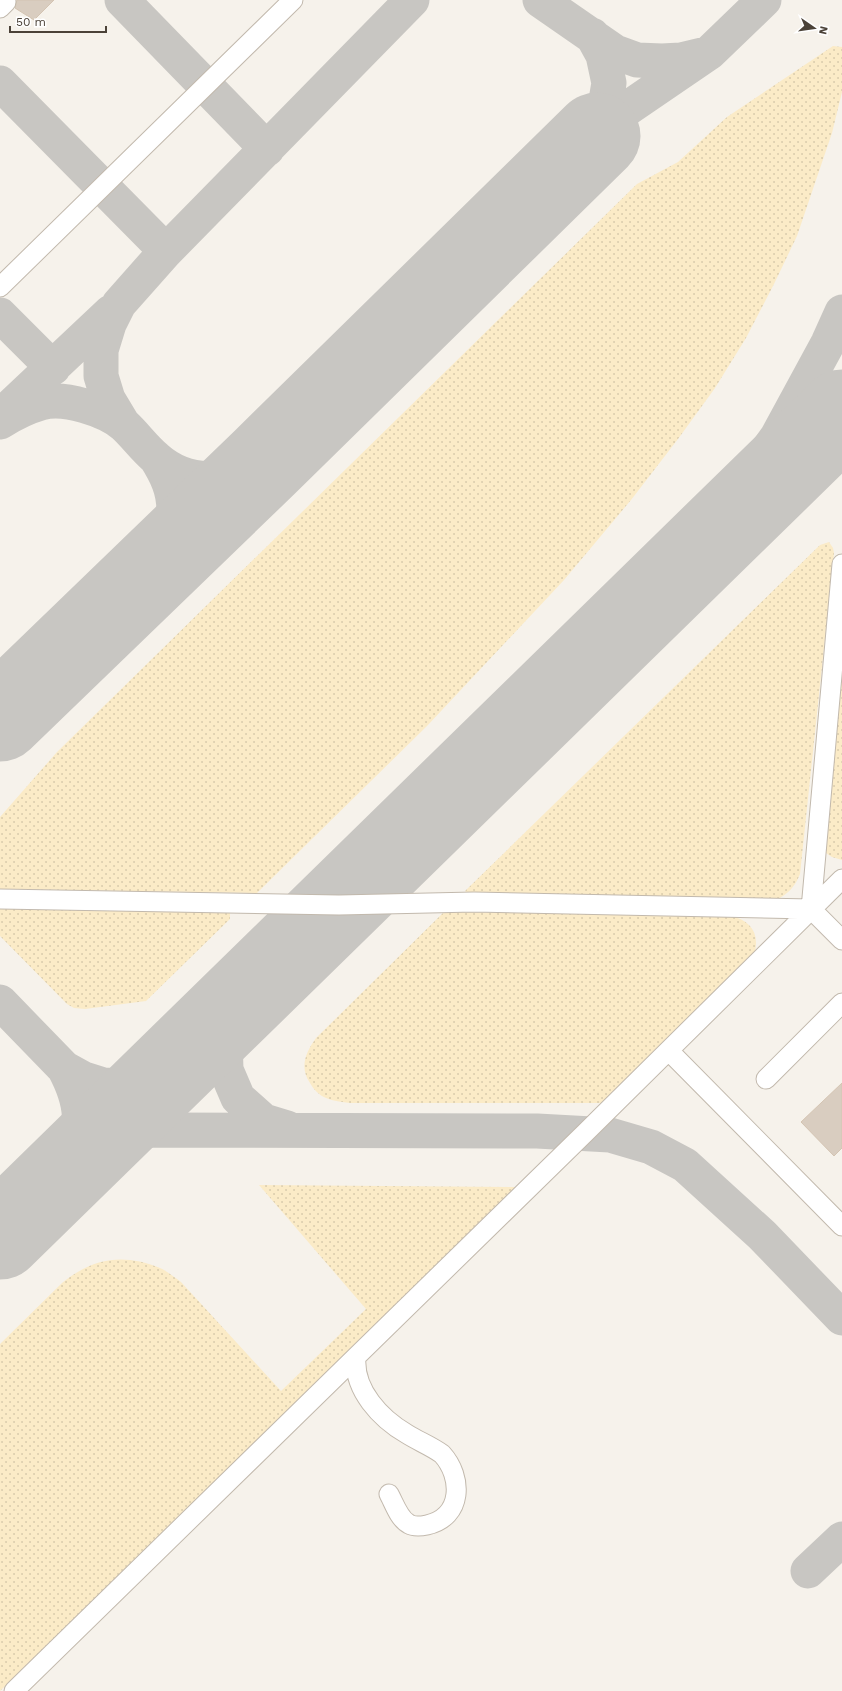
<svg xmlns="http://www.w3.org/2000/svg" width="842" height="1691" font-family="'Work Sans',sans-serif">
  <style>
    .sand { fill: url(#sand-dots) }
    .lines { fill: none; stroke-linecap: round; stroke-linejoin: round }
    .taxiway { stroke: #c8c6c2; stroke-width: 35 }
    .runway { stroke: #c8c6c2; stroke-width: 87 }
    .building { fill: #d9cdc0; stroke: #d4c4b2 }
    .minor-casing { stroke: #c2b9ad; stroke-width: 21 }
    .minor { stroke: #fff; stroke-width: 19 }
  </style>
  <defs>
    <pattern id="sand-dots" width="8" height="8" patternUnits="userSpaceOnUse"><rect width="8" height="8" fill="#fbebc7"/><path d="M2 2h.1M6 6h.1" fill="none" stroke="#d9cbac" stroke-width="1.8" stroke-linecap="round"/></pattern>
  </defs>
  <rect width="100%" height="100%" fill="#f6f2eb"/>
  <path class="sand" d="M833,46L842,47V92L832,133L797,236L774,284L746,338L715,388L678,439L631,500L564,580L427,726L257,893L0,889V817L57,752L637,184L678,162L727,117Z
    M829,542L833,548L834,553L800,874C795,887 788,894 776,900L470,897L465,891L820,545Z
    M842,628V860L832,857L823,851Z
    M0,906L230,912V919L146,1001L85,1009L74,1008L67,1004L0,936Z
    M444,912L729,915C753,921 761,935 753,959L605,1103H350C342,1102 333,1101 326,1098C319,1095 314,1090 310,1083C299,1067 306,1052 316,1038Z
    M259,1185L517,1187L0,1691V1344L62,1283C93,1258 123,1253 160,1268C167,1271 174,1277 181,1282L281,1391L366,1309Z"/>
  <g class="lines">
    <path class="taxiway" d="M122,0L267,149
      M540,0L615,52L637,60L662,61L681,60L702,55
      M0,83L166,251
      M597,136L628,108L710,52L764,0
      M592,139L604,112L609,83L603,55L592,35
      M0,315L53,368
      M6,411L111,312
      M0,422C13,414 27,407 41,403C64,396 106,410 124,425C135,435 144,448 156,458C190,488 229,481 265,462
      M123,424L108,399L101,376V350L109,324L119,304L166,251L412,0
      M156,458C161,466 166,475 169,483C179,509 172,534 164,559
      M658,593L723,512L777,437L828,343L842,312
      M0,1002L64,1068L84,1079L103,1085L123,1086L145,1083L173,1067
      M240,1002L225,1038L226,1070L238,1098L264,1121L287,1128
      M64,1068C85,1107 82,1126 70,1168
      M89,1149L125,1133L153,1130L537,1131L610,1135L651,1147L685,1165L762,1235L842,1318
      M808,1571L842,1539"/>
    <path class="runway" d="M0,718L265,462L597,136
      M0,1236L842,413"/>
  </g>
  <path class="building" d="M17,0H54L34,20L15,8Z
    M842,1083V1148L834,1156L801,1122Z"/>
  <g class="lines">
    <defs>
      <path id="minor" d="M0,8L6,2
        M0,287L293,0
        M0,899L339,905L474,902L811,909L842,940
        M811,909L842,564
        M669,1051L842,1226
        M766,1079L842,1003
        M356,1357C353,1390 381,1419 407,1434C418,1441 431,1446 442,1454C463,1477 463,1517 427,1525C422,1526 414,1527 409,1524C399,1519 394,1503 389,1494
        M14,1691L585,1133L842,879"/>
    </defs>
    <use href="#minor" class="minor-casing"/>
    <use href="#minor" class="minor"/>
  </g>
  <g transform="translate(814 28) rotate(103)" stroke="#ffffff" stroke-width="3" paint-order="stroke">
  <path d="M0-3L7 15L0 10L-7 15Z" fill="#4b4238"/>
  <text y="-6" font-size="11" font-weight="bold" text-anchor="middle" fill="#4b4238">N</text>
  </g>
  <path d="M10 26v6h96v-6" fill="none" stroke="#4b4238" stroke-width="2"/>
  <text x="16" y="26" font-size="12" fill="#4b4238" stroke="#ffffff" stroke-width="3" paint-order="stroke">50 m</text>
</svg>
